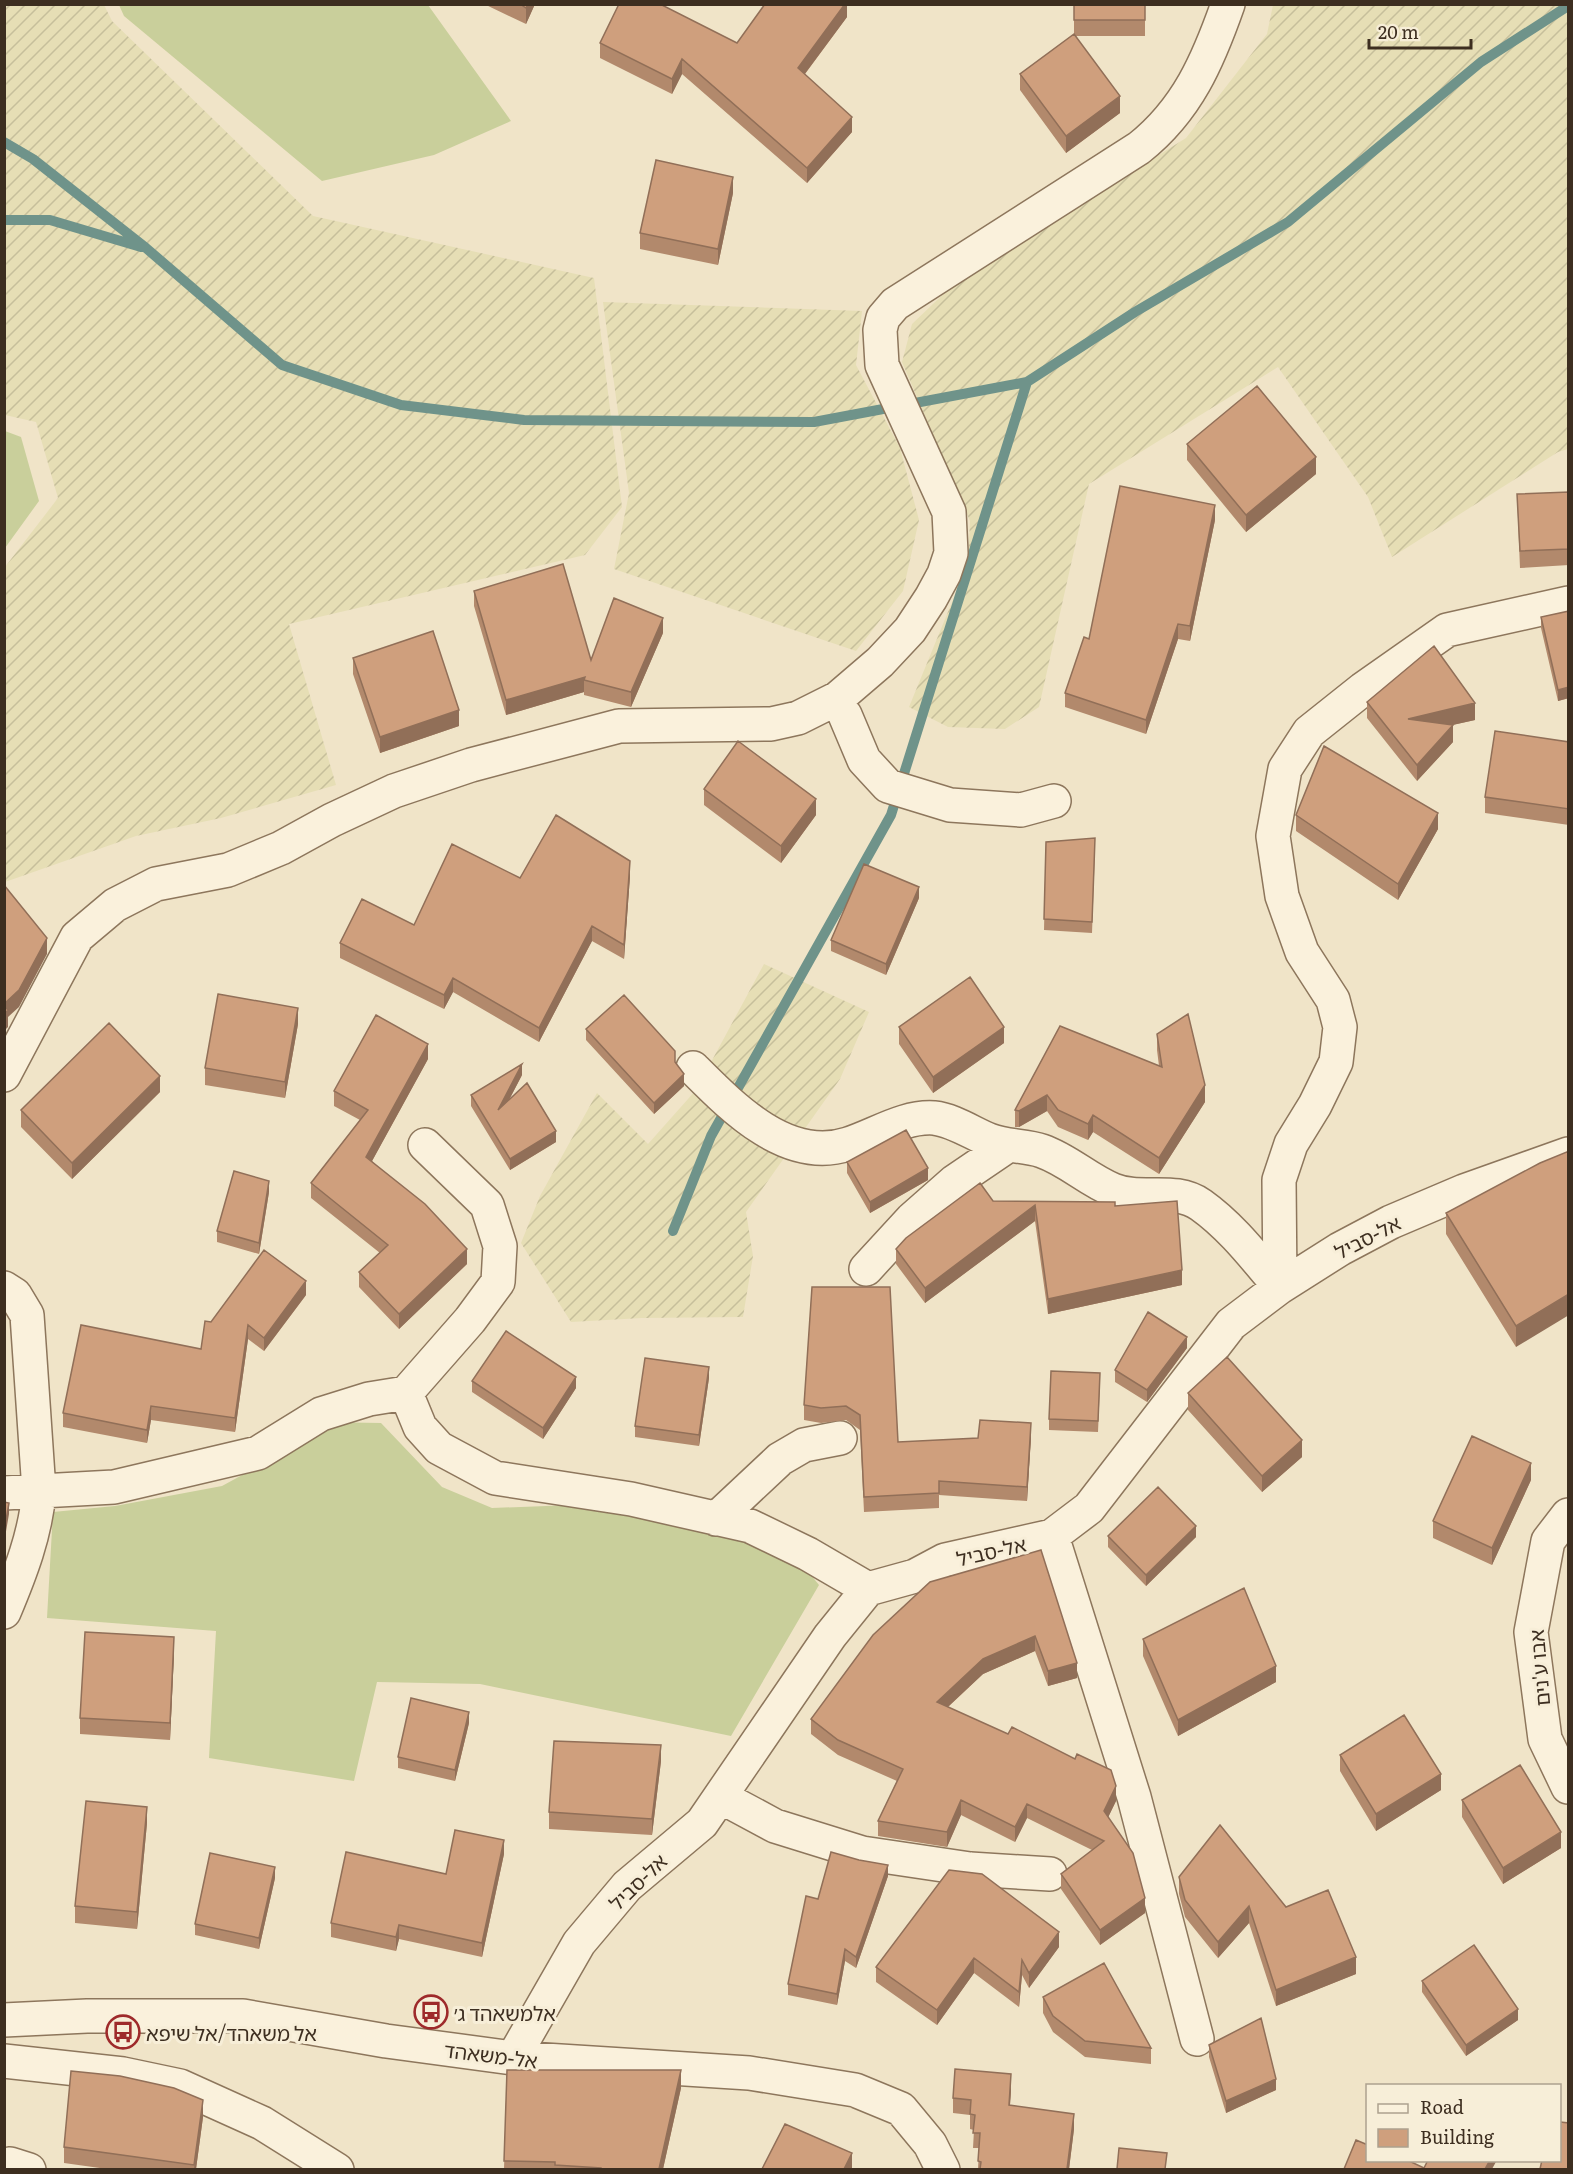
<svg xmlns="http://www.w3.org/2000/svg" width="1573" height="2174" font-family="Literata,'Noto Sans Hebrew',serif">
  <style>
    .farmland { fill: url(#farmland-furrows) }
    .grass { fill: #c9cf9b }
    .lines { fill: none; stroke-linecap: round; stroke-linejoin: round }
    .stream { stroke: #6f938a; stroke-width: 10 }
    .minor-casing { stroke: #8d765c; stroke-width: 36 }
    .minor { stroke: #faf1dc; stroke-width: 33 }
    .wall { fill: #b2896c }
    .shaded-wall { fill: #916f58 }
    .building { fill: #cf9f7d; stroke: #916f58; stroke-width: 1.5 }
    .labels { text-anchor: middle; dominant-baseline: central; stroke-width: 6; stroke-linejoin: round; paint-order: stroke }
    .street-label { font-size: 20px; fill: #3d2e20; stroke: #f7eed8 }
    .poi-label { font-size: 20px; fill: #3d2e20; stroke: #f7eed8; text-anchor: start }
  </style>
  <defs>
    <pattern id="farmland-furrows" width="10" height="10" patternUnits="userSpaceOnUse" patternTransform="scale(1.5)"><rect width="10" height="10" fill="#e6deb5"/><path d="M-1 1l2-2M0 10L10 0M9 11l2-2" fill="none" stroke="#c6bf9b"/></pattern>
  </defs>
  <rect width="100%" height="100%" fill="#f0e4c8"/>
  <path class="farmland" d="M5,4L104,5L112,21L313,216L594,278L622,507L585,555L289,624L336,785L221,818L136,836L5,882V567L58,498L36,422L5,415Z
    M1273,5H1568V449L1558,452L1392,557L1368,497L1278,367L1089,484L1039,707L1005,729L948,727L909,707L968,563L970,521L902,362L912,324L956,282L1186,138L1267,34Z
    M603,302L862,311L856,365L900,448L919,520L903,591L856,651L614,569L629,493Z
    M764,964L869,1012L840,1079L746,1212L753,1256L743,1317L642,1318L571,1322L521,1243L540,1196L597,1093L648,1144L696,1090Z"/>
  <path class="grass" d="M119,5H428L511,121L434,155L322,181L124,16Z
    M5,431L21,437L39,501L5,548Z
    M323,1422L381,1423L442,1487L492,1508L572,1505L772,1527L819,1585L731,1736L480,1684L377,1682L354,1781L209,1758L216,1631L47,1618L53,1512L115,1506L222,1486L266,1462Z"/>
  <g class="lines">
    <path class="stream" d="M4,142L33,159L146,248L282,365L401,405L524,420L814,422L1027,382L1135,312L1288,222L1481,62L1568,6
      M4,220H50L141,247
      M673,1231L711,1136L891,815L1027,382"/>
    <defs>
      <path id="minor" d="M845,715L864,760L888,786L950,805L1021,810L1054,801
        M693,1068C732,1107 787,1164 848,1144C876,1135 904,1116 934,1118C953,1120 972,1133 989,1140C1006,1147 1025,1145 1042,1151C1068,1160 1088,1180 1113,1190C1142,1202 1174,1186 1201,1205C1232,1227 1256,1259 1280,1287
        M4,1075L77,937L115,905L156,884L228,870L281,848L332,820L394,791L471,765L619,726L771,724L798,718L838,698L880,662L910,630L931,598L944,574L951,553L949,512L882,365L880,330L883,318L895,304L1139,148C1187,110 1208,61 1228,4
        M866,1269L912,1219L954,1182L1007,1146
        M1280,1287L1279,1180L1291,1144L1315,1105L1336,1062L1340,1027L1333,1000L1302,952L1282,896L1273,836L1285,769L1309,732L1363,689L1447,630L1568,603
        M4,1288L15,1295L27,1315L39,1491C36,1533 20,1574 4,1612
        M406,1393L470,1320L498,1282L500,1246L487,1205L425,1145
        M4,1493L114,1487L258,1453L321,1414L369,1399L406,1393L420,1427L439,1448L495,1478L631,1499L750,1526L808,1554L868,1589
        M1568,1515L1548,1541L1531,1632L1545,1739L1568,1787
        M716,1519L780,1459L804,1445L840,1438
        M1052,1536L1134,1797L1197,2039
        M721,1797L775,1826L862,1853L970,1869L1050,1874
        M4,2020L87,2016H243L386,2041L513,2058L749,2073L855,2090L901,2109L930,2144L943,2170
        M513,2058L579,1943L627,1886L702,1823L830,1636L868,1589L915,1576L945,1560L1052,1536L1089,1508L1231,1324L1280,1287L1340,1249L1391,1222L1464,1191L1568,1154
        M4,2061L123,2074L180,2086L262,2123L337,2170
        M10,2164L29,2170"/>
    </defs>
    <use href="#minor" class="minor-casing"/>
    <use href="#minor" class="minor"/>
  </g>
  <path class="wall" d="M484,4H535L526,24Z
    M847,4V17L805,74L852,132L807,183L682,74L672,94L600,58V43H737Z
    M1074,4H1145V36H1076L1120,113L1066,153L1020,90V74L1074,34Z
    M733,193L718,265L640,249V233Z
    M1187,444L1316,474L1246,532L1187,460Z
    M1569,492V565L1520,568L1517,494Z
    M1215,520L1190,641L1178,639L1146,734L1065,707V693L1089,639Z
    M474,591L591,660L663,633L631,707L584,695V692L506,715L474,606Z
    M1569,611V698L1558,701L1541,628V617Z
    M353,658L459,726L380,753L353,674Z
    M1367,702L1475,720L1452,725L1453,742L1417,781L1367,718Z
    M1569,742V825L1485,813V797Z
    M704,789L816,815L781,863L704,805Z
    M1296,815L1438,829L1398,900L1296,831Z
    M1046,842L1095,849L1092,933L1044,930Z
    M630,876L624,959L592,941L539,1042L453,992L444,1009L340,958V943L414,925L520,878Z
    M919,898L886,975L831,951V940Z
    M298,1024L285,1098L205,1085V1068Z
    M1060,1026L1159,1066L1157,1050V1034L1205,1102L1159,1174L1093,1132L1088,1140L1058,1127L1047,1111L1019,1127H1015V1110Z
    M899,1027L1004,1043L933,1093L899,1044Z
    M586,1029L675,1063L684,1086L654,1114L586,1040Z
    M428,1059L372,1161L467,1264L399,1329L359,1287V1272L380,1253L311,1198V1183L360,1120L334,1106V1091Z
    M522,1075L509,1100L556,1142L510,1170L471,1106V1095Z
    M160,1092L72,1179L21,1127V1110Z
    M1569,1151L1516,1347L1446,1234V1213Z
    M847,1162L928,1180L870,1213L847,1173Z
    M269,1192L259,1254L217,1242V1231Z
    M993,1201L1115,1206L1182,1285L1048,1314L1035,1221L925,1303L896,1264V1249Z
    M812,1287L898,1442L1031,1437L1027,1501L939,1495V1508L864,1512L860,1430L846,1420L821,1423L804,1420V1405Z
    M306,1295L264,1351L248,1339L235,1432L151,1420L147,1443L63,1427V1413L201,1349L211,1322Z
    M1187,1348L1147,1402L1115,1382V1370Z
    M709,1378L699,1446L635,1437V1426Z
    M472,1381L576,1388L543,1439L472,1392Z
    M1100,1384L1098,1432L1049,1430V1419Z
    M1188,1393L1302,1457L1262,1492L1188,1410Z
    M1531,1480L1492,1565L1433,1538V1521Z
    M1108,1536L1196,1537L1146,1586L1108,1547Z
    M1041,1550L1077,1678L1048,1686L1035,1651L983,1674L948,1707L1116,1801L1108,1817L1145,1913L1100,1945L1061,1889V1874L1092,1850L1027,1818L1015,1842L961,1815L947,1847L878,1836V1821L897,1781L838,1755L811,1734V1719Z
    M1143,1639L1276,1682L1178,1736L1143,1656Z
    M174,1654L170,1740L80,1734V1718Z
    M469,1723L455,1781L398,1768V1757Z
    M1340,1755L1441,1790L1376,1831L1340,1771Z
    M661,1761L652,1835L549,1829V1812Z
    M1462,1800L1561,1848L1503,1884L1462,1817Z
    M147,1823L137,1929L75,1923V1906Z
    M504,1854L482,1957L399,1939L396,1951L331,1937V1923L446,1874Z
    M888,1876L856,1968L845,1961L837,2005L788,1995V1984L818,1899Z
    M1179,1877L1286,1907L1356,1974L1276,2006L1249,1923L1218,1958L1185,1917L1179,1894Z
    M275,1878L259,1949L195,1935V1924Z
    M1059,1947L1029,1988L1022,1975L1019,2007L974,1973L937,2025L876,1982V1967Z
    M1422,1981L1518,2020L1466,2056L1422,1992Z
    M1043,1997L1151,2048V2064L1085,2057L1053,2032L1043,2013Z
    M1209,2045L1276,2090L1226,2113L1209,2057Z
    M507,2070L681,2088L663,2169H504Z
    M1011,2089L1010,2105L1074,2129L1069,2169H978L979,2148H973L974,2130L970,2129V2115L953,2113V2098Z
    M203,2117L196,2169H107L64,2163V2147Z"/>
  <path class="shaded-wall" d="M528,4H535L526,24V8Z
    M845,4H847V17L798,83V68Z
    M682,59V74L672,94V79Z
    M1120,96V113L1066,153V136Z
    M852,117V132L807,183V168Z
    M733,177V193L718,265V249Z
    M1316,457V474L1246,532V515Z
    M1215,505V520L1190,641V626Z
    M663,618V633L631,707V692Z
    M1178,624V639L1146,734V720Z
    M585,677L584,680V692L506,715V700Z
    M1569,687V698L1558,701V690Z
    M1475,703V720L1408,735V719Z
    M459,710V726L380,753V737Z
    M1453,725V742L1417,781V765Z
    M816,799V815L781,863V846Z
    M1438,813V829L1398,900V884Z
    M630,861V876L624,959V945Z
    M919,887V898L886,975V964Z
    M592,926V941L539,1042V1028Z
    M47,938V954L19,1007L8,1017V1027L4,1031V1004Z
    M453,978V992L444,1009V995Z
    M298,1008V1024L285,1098V1082Z
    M1004,1027V1043L933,1093V1077Z
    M428,1044V1059L366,1172V1157Z
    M522,1064V1075L498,1121V1110Z
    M684,1074V1086L654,1114V1103Z
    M160,1076V1092L72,1179V1163Z
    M1205,1085V1102L1159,1174V1158Z
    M1047,1095V1111L1019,1127V1111Z
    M1093,1115V1132L1088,1140V1124Z
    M556,1131V1142L510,1170V1159Z
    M928,1168V1180L870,1213V1202Z
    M269,1181V1192L259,1254V1243Z
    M1035,1205V1221L925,1303V1288Z
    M467,1249V1264L399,1329V1314Z
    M1182,1270V1285L1048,1314V1299Z
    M306,1281V1295L264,1351V1338Z
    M1569,1294V1315L1516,1347V1326Z
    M248,1325V1339L235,1432V1418Z
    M1187,1337V1348L1147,1402V1390Z
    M709,1367V1378L699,1446V1435Z
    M576,1377V1388L543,1439V1428Z
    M151,1406V1420L147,1443V1430Z
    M1031,1423V1437L1027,1501V1487Z
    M1302,1440V1457L1262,1492V1476Z
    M1531,1463V1480L1492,1565V1548Z
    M9,1503V1514L4,1543V1532Z
    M1196,1526V1537L1146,1586V1575Z
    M1035,1636V1651L983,1674L937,1717V1702L983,1659Z
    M174,1637V1654L170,1740V1723Z
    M1077,1663V1678L1048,1686V1671Z
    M1276,1666V1682L1178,1736V1720Z
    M469,1712V1723L455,1781V1770Z
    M661,1745V1761L652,1835V1819Z
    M1441,1774V1790L1376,1831V1814Z
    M1116,1786V1801L1104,1826V1811Z
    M961,1800V1815L947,1847V1832Z
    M1027,1804V1818L1015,1842V1827Z
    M147,1807V1823L137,1929V1912Z
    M1561,1832V1848L1503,1884V1868Z
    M504,1840V1854L482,1957V1943Z
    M888,1865V1876L856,1968V1957Z
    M275,1867V1878L259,1949V1938Z
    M1145,1898V1913L1100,1945V1930Z
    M1249,1906V1923L1218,1958V1942Z
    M399,1925V1939L396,1951V1937Z
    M1059,1932V1947L1029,1988V1973Z
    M845,1949V1961L837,2005V1994Z
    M1356,1957V1974L1276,2006V1990Z
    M974,1958V1973L937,2025V2010Z
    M1022,1960V1975L1019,2007V1992Z
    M1518,2009V2020L1466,2056V2045Z
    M681,2070V2088L663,2169H659Z
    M1011,2074V2089L1009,2120V2105Z
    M1276,2079V2090L1226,2113V2101Z
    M203,2100V2117L196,2169H194Z
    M1074,2114V2129L1069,2169H1067Z
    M852,2153V2169H844Z
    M1490,2160H1497L1492,2169H1485Z"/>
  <path class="building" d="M520,4H528L526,8Z
    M619,4H660L737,43L765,4H845L798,68L852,117L807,168L682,59L672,79L600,43Z
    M1074,4H1145V20H1074Z
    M1074,34L1120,96L1066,136L1020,74Z
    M656,160L733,177L718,249L640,233Z
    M1257,386L1316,457L1246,515L1187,444Z
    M1120,486L1215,505L1190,626L1178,624L1146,720L1065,693L1084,637L1089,639Z
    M1569,492V549L1520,551L1517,494Z
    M563,564L591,660L614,598L663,618L631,692L584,680L585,677L506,700L474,591Z
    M1569,611V687L1558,690L1541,617Z
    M433,631L459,710L380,737L353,658Z
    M1434,646L1475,703L1408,719L1453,725L1417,765L1367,702Z
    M1495,731L1569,742V809L1485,797Z
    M738,741L816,799L781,846L704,789Z
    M1324,746L1438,813L1398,884L1296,815Z
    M556,815L630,861L624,945L592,926L539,1028L453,978L444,995L340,943L362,899L414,925L452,844L520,878Z
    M1095,838L1092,922L1044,919L1046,842Z
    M864,864L919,887L886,964L831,940Z
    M4,885L47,938L19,990L4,1004Z
    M970,977L1004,1027L933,1077L899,1027Z
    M218,994L298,1008L285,1082L205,1068Z
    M624,995L675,1051V1062L684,1074L654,1103L586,1029Z
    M4,1006L8,1010L4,1014Z
    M1188,1014L1205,1085L1159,1158L1093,1115L1088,1124L1058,1110L1047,1095L1019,1111L1015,1110L1060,1026L1162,1067L1157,1034Z
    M376,1015L428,1044L366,1157L425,1204L467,1249L399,1314L359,1272L388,1245L311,1183L368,1110L334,1091Z
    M109,1023L160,1076L72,1163L21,1110Z
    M522,1064L498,1110L527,1083L556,1131L510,1159L471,1095Z
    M906,1130L928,1168L870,1202L847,1162Z
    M1569,1151V1294L1516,1326L1446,1213L1540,1163Z
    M234,1171L269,1181L259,1243L217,1231Z
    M980,1183L993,1201L1115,1202V1206L1177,1201L1182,1270L1048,1299L1035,1205L925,1288L896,1249L906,1238Z
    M264,1250L306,1281L264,1338L248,1325L235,1418L151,1406L147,1430L63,1413L81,1325L201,1349L205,1321L211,1322Z
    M812,1287H890L898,1442L978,1438L980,1420L1031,1423L1027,1487L939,1481V1493L864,1497L860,1415L846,1406L821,1408L804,1405Z
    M1148,1312L1187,1337L1147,1390L1115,1370Z
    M506,1331L576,1377L543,1428L472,1381Z
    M1227,1357L1302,1440L1262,1476L1188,1393Z
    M645,1358L709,1367L699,1435L635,1426Z
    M1051,1371L1100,1373L1098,1421L1049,1419Z
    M1472,1436L1531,1463L1492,1548L1433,1521Z
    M1158,1487L1196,1526L1146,1575L1108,1536Z
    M4,1502L9,1503L4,1532Z
    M1041,1550L1077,1663L1048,1671L1035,1636L983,1659L937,1702L1008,1734L1012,1727L1075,1759L1077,1754L1111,1770L1116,1786L1104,1811L1133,1853L1145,1898L1100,1930L1061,1874L1104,1841L1027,1804L1015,1827L961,1800L947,1832L878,1821L903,1769L838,1740L811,1719L873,1635L930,1582Z
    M1244,1588L1276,1666L1178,1720L1143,1639Z
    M85,1632L174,1637L170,1723L80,1718Z
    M411,1698L469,1712L455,1770L398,1757Z
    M1404,1715L1441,1774L1376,1814L1340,1755Z
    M554,1741L661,1745L652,1819L549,1812Z
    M1520,1765L1561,1832L1503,1868L1462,1800Z
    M86,1801L147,1807L137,1912L75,1906Z
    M1220,1825L1286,1907L1328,1890L1356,1957L1276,1990L1249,1906L1218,1942L1185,1900L1179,1877Z
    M455,1830L504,1840L482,1943L399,1925L396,1937L331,1923L346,1852L446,1874Z
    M831,1852L859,1860L888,1865L856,1957L845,1949L837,1994L788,1984L806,1896L818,1899Z
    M210,1853L275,1867L259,1938L195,1924Z
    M949,1870L982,1874L1059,1932L1029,1973L1022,1960L1019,1992L974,1958L937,2010L876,1967Z
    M1474,1945L1518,2009L1466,2045L1422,1981Z
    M1104,1963L1151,2048L1085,2041L1053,2016L1043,1997Z
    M1261,2018L1276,2079L1226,2101L1209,2045Z
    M955,2069L1011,2074L1009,2105L1074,2114L1067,2169H980L981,2162L978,2161L980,2133H973L975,2115L970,2114L971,2100L953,2098Z
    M507,2070H681L659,2169H601V2168L555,2165V2162L504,2161Z
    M71,2071L120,2076L174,2088L203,2100L194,2165L64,2147Z
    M1560,2122L1569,2123V2169H1540L1542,2160H1560Z
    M785,2124L852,2153L844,2169H762Z
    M1356,2140L1368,2145V2160H1407L1424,2168L1428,2160H1490L1485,2169H1344Z
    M1119,2148L1167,2153L1165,2169H1117Z"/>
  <defs>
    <symbol id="bus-ring" viewBox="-11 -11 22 22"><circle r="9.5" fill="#f7eed8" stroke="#9e2a2b" stroke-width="1.5"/><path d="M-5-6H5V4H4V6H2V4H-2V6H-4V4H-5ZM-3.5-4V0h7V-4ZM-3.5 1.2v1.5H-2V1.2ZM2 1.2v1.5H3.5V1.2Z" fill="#9e2a2b"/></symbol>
  </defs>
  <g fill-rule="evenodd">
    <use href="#bus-ring" x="412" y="1993" width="38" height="38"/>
    <use href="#bus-ring" x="104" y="2013" width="38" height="38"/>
  </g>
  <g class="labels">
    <g class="street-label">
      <text transform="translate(1367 1236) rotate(-27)">אל-סביל</text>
      <text transform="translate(991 1550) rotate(-13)">אל-סביל</text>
      <text transform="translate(1538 1668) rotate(-95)">אבו ע'נים</text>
      <text transform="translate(637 1881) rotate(-44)">אל-סביל</text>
      <text transform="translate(491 2054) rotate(7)">אל-משאהד</text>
    </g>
    <g class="poi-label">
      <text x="454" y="2012">אלמשאהד ג׳</text>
      <text x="146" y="2032">אל משאהד/אל שיפא</text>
    </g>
  </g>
  <rect width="1573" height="2174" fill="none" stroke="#3d2e20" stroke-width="12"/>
  <rect x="1366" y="2084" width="195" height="78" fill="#f7eed8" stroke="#ada18e" stroke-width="1.5"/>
  <rect x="1378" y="2104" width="30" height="9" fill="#faf1dc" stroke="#ada18e" stroke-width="1.5"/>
  <text x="1420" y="2114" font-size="18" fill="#3d2e20">Road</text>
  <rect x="1378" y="2129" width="30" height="18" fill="#cf9f7d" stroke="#ada18e" stroke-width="1.5"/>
  <text x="1420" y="2144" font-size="18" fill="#3d2e20">Building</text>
  <path d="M1369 39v9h102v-9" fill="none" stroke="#3d2e20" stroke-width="3"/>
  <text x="1378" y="39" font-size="18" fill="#3d2e20" stroke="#f7eed8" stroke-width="4.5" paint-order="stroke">20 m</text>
</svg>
